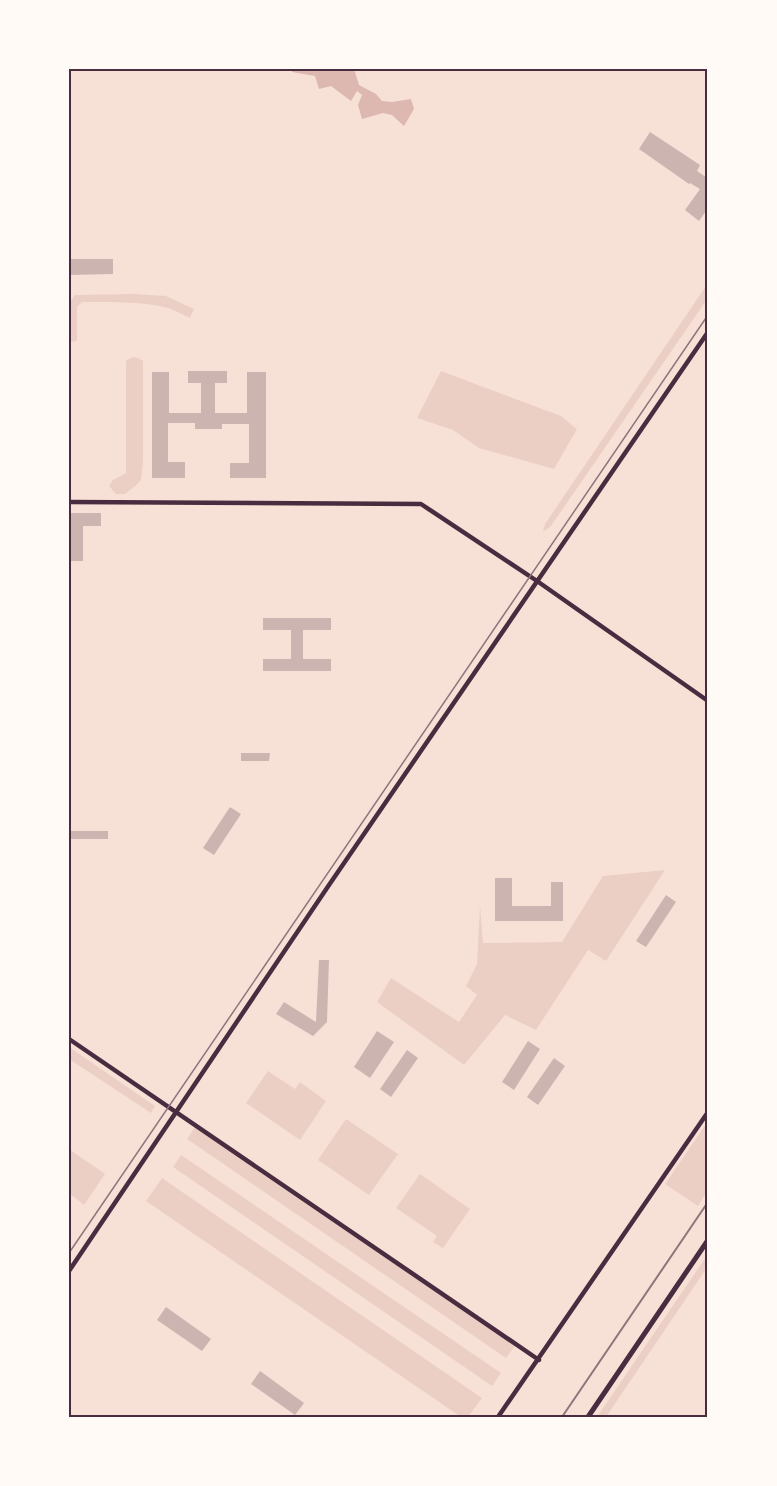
<svg xmlns="http://www.w3.org/2000/svg" width="777" height="1486" font-family="'PT Sans Narrow',sans-serif">
  <style>
    .green { fill: #ebcfc5 }
    .water { fill: #dcb8b0 }
    .building { fill: #ccb4b1 }
    .lines { fill: none; stroke-linecap: round; stroke-linejoin: round }
    .tertiary { stroke: #4a2c40; stroke-width: 4.5 }
    .secondary { stroke: #4a2c40; stroke-width: 5 }
    .tram { stroke: #8f747c; stroke-width: 1.5 }
    .rail { stroke: #8f747c; stroke-width: 2 }
    .neatline { fill: none; stroke: #4a2c40; stroke-width: 2 }
  </style>
  <rect width="100%" height="100%" fill="#f7e1d7"/>
  <path class="green" d="M708,283V298L551,526L543,532L545,524Z
    M135,294L166,296L194,309L190,318C183,315 175,310 168,308C141,301 110,302 82,302L77,307V341L69,342V303L75,295Z
    M132,357L138,358L143,361V462L141,480L134,487L125,494H116L109,486L113,480L126,473V361Z
    M441,371L561,416L577,429L554,469L479,448L453,430L417,418Z
    M665,870L606,961L588,950L536,1030L505,1015L464,1065L377,1002L391,978L459,1022L477,995L466,986L477,964L480,905L483,943L562,942L603,876Z
    M69,1047L155,1106L151,1113L69,1059Z
    M268,1071L295,1089L300,1082L326,1101L300,1140L246,1103Z
    M346,1119L398,1154L369,1195L318,1160Z
    M708,1121V1190L698,1206L665,1184Z
    M195,1127L515,1346L506,1358L187,1139Z
    M69,1149L105,1174L84,1205L69,1193Z
    M181,1155L501,1373L492,1386L173,1167Z
    M420,1174L470,1209L443,1248L433,1242L437,1236L396,1208Z
    M162,1178L482,1398L468,1417H461L146,1201Z
    M708,1254V1266L606,1417H597Z"/>
  <path class="water" d="M291,69H354L359,85L376,94L382,101L392,102L411,99L414,109L404,126L392,115L383,113L362,119L358,105L362,95L357,91L351,101L331,86L319,89L315,76L292,72Z"/>
  <path class="building" d="M650,132L700,165L697,171L706,177L708,174V208L699,221L685,210L700,189L690,183L689,184L639,149Z
    M69,259H113V274L69,275Z
    M188,371H227V383H215V413H247V372H266V478H230V463H249V424H222V429H195V423H168V462H185V478H152V372H169V413H201V383H188Z
    M70,513H101V526H83V561H70Z
    M263,618H331V630H303V659H331V671H263V659H291V630H263Z
    M241,753H270L269,761H241Z
    M230,807L241,814L214,855L203,848Z
    M69,831H108V839H69Z
    M495,878H512V906H551V882H563V921H495Z
    M666,895L676,902L646,947L636,941Z
    M319,960H329L327,1022L313,1036L276,1014L284,1002L316,1022Z
    M377,1031L394,1042L370,1078L354,1067Z
    M528,1041L540,1049L514,1090L502,1082Z
    M407,1050L418,1058L391,1097L380,1089Z
    M554,1058L565,1066L538,1105L527,1097Z
    M166,1307L211,1339L202,1351L157,1320Z
    M260,1371L304,1403L295,1415L251,1384Z"/>
  <g class="lines">
    <path class="tertiary" d="M69,502L421,504L537,581L708,701
      M69,1039L539,1360
      M69,1271L329,885L708,332
      M498,1417L708,1112"/>
    <path class="secondary" d="M588,1417L708,1240"/>
    <path class="tram" d="M69,1253L708,315"/>
    <path class="rail" d="M562,1417L708,1202"/>
  </g>
  <rect width="777" height="1486" fill="none" stroke="#fffaf5" stroke-width="141"/>
  <rect x="70" y="70" width="636" height="1346" class="neatline"/>
</svg>
